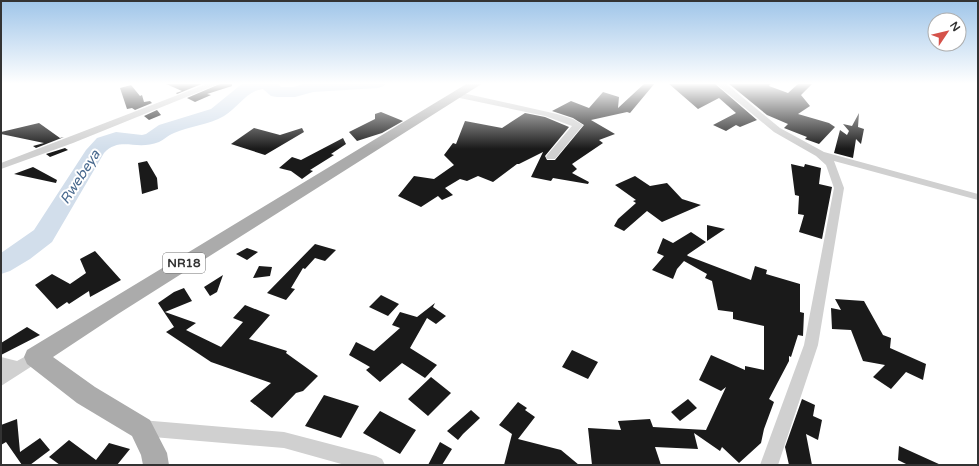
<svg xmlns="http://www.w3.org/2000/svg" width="979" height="466" font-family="'Varela Round',sans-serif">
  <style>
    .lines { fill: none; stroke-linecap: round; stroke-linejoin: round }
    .stream { stroke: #d2deeb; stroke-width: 3 }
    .river { fill: #d2deeb; fill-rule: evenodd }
    .building { fill: #1a1a1a }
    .minor { fill: #d0d0d0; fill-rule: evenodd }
    .primary { fill: #ababab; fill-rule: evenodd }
    .labels { text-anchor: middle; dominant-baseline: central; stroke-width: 4; stroke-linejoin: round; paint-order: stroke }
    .shield { fill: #fff; stroke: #707070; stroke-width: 1 }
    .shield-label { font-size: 12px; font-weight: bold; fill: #333 }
    .water-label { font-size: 14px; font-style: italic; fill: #48698e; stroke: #fff }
  </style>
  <rect width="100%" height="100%" fill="#fff"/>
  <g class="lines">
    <path class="stream" d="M310,83L311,87"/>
    <path class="river" d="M243,83H277L281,87H294L305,83H386L384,86L378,88L313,92L295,97H277L271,96L263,89C246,91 238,108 224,116C209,125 189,126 174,133C168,135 164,140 159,142C136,151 120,136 104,153L52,242L30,259L10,271L1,274V253L34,230L86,150L97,138L116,132L142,135L146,134L159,125L211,109Z"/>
  </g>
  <path class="building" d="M164,83H204L177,94L176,93L182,91Z
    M222,83H232V86L207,94L211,95L195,102L187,98Z
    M645,83H655L630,113L627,112L591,120L615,134L599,140L603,143L572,164L577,169L572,173L589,182L588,184L553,178L551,181L531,177L543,152L519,164H517L493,182L478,176L467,181L460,179L445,188L453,195L442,200L438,196L421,207L398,196L414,176L434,179L454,165L444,155L453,143L456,144L465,121L502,128L525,113L545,117L569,127L545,156L547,160H555L584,125L573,118L552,111L571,101L589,108L603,92L619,97L618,108Z
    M668,83H714L757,120L740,127L736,125L726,131L713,125L736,113L719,98L698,109Z
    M728,83H771L769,86L788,93L799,83H813L801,95L810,106L798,114L829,123L835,127L819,144L805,139L807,137L784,128L788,124L767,115Z
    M131,85L140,96L142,95L144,102L150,101L152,103L135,110L132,108L127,109L120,88Z
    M157,110L161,115L149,120L144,116Z
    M381,112L403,121L382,133L357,141L349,132L375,119V114Z
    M859,113L858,127L864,129L861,144L856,139L853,158L834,153L840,130L847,135L849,131L843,124L852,126Z
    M39,123L60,138L64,137L36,148L33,146L44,143L1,134V132Z
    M254,128L280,135L302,128L304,132L265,155L231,144Z
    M343,138L346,144L331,154L334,155L310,170L313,171L302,179L291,171L279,168L292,157L301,160Z
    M65,148L68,150L50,157L46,154Z
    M147,161L157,178L158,189L142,194L138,163Z
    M791,164L804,167L805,164L821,168L819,184L832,187L822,239L799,232L804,215L798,214L799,196L795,195Z
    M33,167L57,180L56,183L14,174Z
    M635,176L650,186L667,183L682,199L701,205L662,222L647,211L624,231L614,226L618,219L636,203L633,201L636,200L615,185Z
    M707,225L725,229L707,241Z
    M691,232L706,242L687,255L688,256L751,280L755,266L767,270L766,274L800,284V312L804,313L803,336L798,335L791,357L789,356V361L769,399L774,402L764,429L761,443L739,463L722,447L720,451L694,433L698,449L655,447L661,465H592L588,428L621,430L618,421L650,419L653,427L706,430L726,387L721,391L699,380L711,355L745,370V366L764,370V326L733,319V312L718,310L712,281L705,278L707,274L684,261L677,269L673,279L652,270L664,256L657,253L663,238L673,243Z
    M315,244L336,250L325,261L315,258L305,269L303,268L291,288L295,289L286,300L267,293Z
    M247,248L258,252L247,260L236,254Z
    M95,251L121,280L90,297L89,291L69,304L67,302L57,309L35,285L52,274L70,284L86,273L80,259Z
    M259,266L272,267L270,276L253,278Z
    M223,275L217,292L210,296L204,287Z
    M184,288L192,301L165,312L196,323L186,330L221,347L243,322L233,318L245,305L270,315L249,339L287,351L286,353L318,376L303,391L296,393L272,418L250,401L271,383L211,362L166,332L174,327L158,303L174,292Z
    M381,295L399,304L388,316L369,307Z
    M835,299L864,301L883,335L891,338L890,348L926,364L923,380L906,372L891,389L873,377L885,365L863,361L851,330L832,329L831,308L841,310Z
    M435,303L433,307L446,316L436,324L427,318L410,348L437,365L425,378L402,363L380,382L366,370L370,367L349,355L356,342L374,351L400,328L392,325L400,312L417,317Z
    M27,327L40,335L1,355V343Z
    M572,350L598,362L588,379L562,367Z
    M431,377L451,393L428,416L408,399Z
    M324,395L359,406L341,438L305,426Z
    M688,399L697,408L680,421L671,412Z
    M802,399L815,405L813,416L822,420L818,440L806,434L812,465H789L785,447Z
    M518,402L527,408L525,410L535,417L518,439L561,450L579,465H504L512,434L499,425Z
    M471,410L480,418L463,434L458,440L447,431Z
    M380,411L416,430L400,454L363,433Z
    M17,419L20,452L40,438L50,450L30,465H22L6,442L1,445V425Z
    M69,440L96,460L109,443L130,449L117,465H60L49,457Z
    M440,442L452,449L442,465H428Z
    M899,446L941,465H908L898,460Z"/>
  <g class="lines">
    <path class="minor" d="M209,83H221L73,143L1,169V163Z
      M715,83H725L780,128L824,152L978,194V200L834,161L844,188L818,345L778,465H760L804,345L834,188L826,165L816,156L774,132Z
      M458,92L557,114L573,119L583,125L555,159H547L546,157L547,155L572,126L545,116L455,97V93Z
      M35,351L40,353L43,357L40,361L1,386L2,370L1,357L17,361Z
      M141,420L284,432L376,456L382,459L385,465H345L284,448L141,436L135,434L133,428L135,422Z"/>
    <path class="primary" d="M468,83H483L118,314L53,357L95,387L150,420L167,453L169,465H143L141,455L132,436L77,403L27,364L24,357L27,350Z"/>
  </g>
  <linearGradient id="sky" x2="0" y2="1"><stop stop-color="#9fc5e9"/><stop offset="0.56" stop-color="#fff"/><stop offset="1" stop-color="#fff" stop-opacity="0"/></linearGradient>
  <rect width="979" height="149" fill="url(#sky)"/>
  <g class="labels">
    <rect class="shield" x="163" y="253" width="42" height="20" rx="3"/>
    <g class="shield-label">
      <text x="184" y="263">NR18</text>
    </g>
    <g class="water-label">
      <text transform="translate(80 177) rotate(-57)">Rwebeya</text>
    </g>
  </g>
  <rect width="979" height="466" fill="none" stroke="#333333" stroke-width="4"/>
  <g transform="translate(947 32) rotate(55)"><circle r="19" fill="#ffffff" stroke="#adadad"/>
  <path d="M0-3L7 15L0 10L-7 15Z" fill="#d5524a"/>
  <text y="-6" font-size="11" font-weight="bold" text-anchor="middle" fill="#333333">N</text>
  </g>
</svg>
